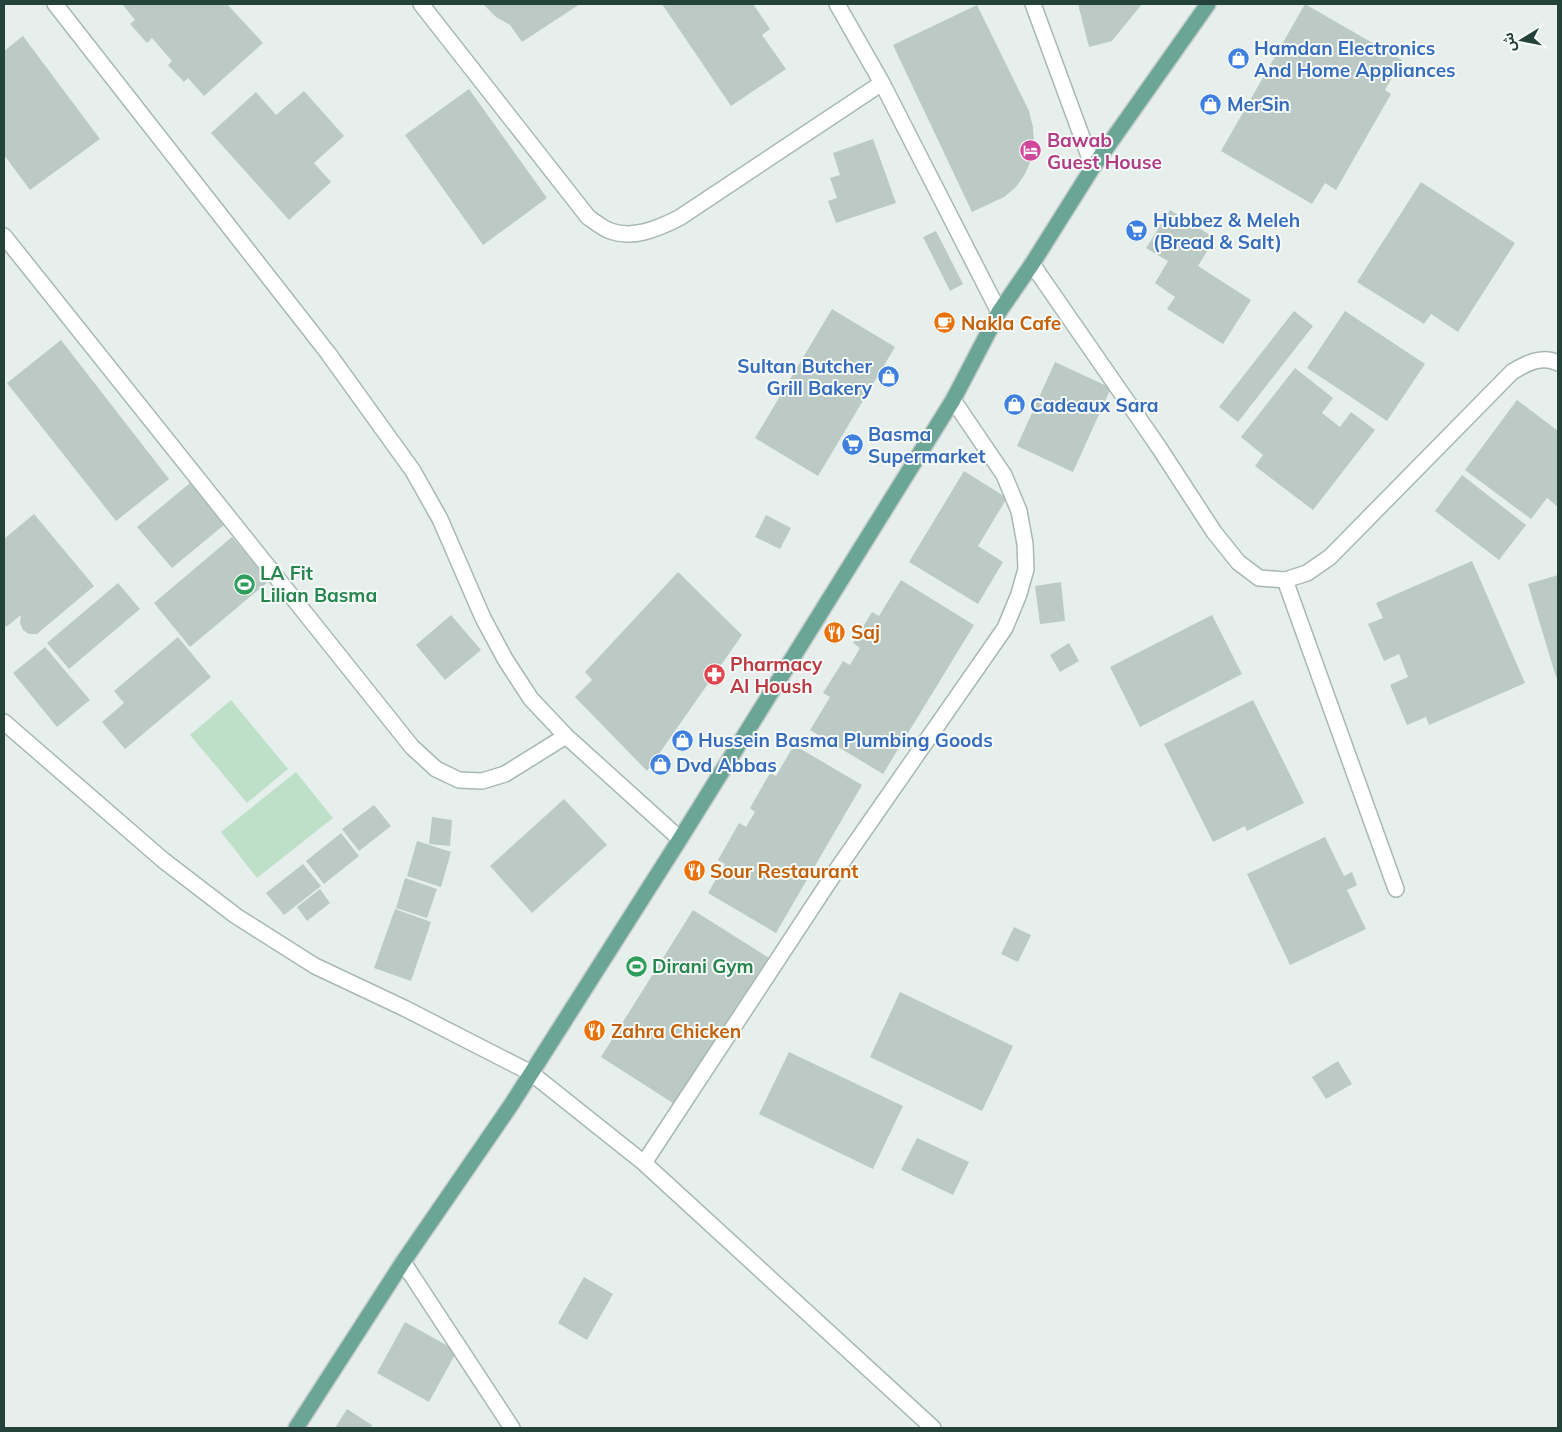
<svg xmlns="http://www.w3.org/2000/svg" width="1562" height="1432" font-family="Mulish,'Noto Sans Arabic',sans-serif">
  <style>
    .green { fill: #bfe0c8 }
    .building { fill: #bbcac4 }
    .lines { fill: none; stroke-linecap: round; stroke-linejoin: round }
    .minor-casing { stroke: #a8b8b2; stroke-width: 18 }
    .primary-casing { stroke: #c2cac8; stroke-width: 18 }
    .minor { stroke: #fff; stroke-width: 15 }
    .primary { stroke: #6aa596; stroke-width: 15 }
    .labels { text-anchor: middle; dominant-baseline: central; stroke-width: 4; stroke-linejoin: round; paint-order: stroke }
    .shop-label { font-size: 19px; font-weight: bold; fill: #366cbe; stroke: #f7fbf9; text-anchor: start }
    .hotel-label { font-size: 19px; font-weight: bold; fill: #b23c85; stroke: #f7fbf9; text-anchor: start }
    .food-label { font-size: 19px; font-weight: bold; fill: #c56008; stroke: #f7fbf9; text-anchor: start }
    .leisure-label { font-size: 19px; font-weight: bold; fill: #27864d; stroke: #f7fbf9; text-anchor: start }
    .health-label { font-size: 19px; font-weight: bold; fill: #be3a42; stroke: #f7fbf9; text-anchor: start }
  </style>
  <rect width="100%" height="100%" fill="#e6efeb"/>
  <path class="green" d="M231,700L288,769L247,803L190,735Z
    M296,772L333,818L257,878L221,832Z"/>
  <path class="building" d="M125,4H227L263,43L204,96L188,78L184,82L168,65L172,61L152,38L147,43L130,24L135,20L123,5Z
    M483,4H580L522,42L510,25L496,17Z
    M662,4H753L770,29L762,35L786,69L731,106Z
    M1078,4H1142L1112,41L1089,47Z
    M1305,4L1402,60L1385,90L1391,94L1336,190L1325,183L1312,204L1221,151Z
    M977,5L1029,111L1033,127L1034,144L1031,160L1025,174L1016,187L1004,197L972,212L893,45Z
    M23,36L100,139L30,190L4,155V51Z
    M469,89L547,198L483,245L405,135Z
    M304,91L344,136L314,163L331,182L289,220L211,133L256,92L276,115Z
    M873,139L896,203L836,223L828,201L837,198L830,178L840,175L833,153Z
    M1421,182L1515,243L1458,332L1431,314L1424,324L1357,282Z
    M1170,210L1215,238L1198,266L1251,300L1223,344L1167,309L1175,297L1155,283L1168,261L1146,248Z
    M936,231L963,284L950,291L923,237Z
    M832,309L895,347L818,476L755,438Z
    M1294,311L1313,326L1238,422L1219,407Z
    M1345,311L1425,364L1387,421L1307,368Z
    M61,340L169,479L116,521L7,383Z
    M1055,362L1111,388L1073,472L1017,446Z
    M1295,368L1333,398L1322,413L1340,427L1351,412L1375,430L1313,510L1255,466L1263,455L1241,437Z
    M1517,400L1558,431V507L1547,498L1531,519L1465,470Z
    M964,471L1007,498L978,546L1003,562L978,604L909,562Z
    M1462,475L1526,525L1499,560L1435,511Z
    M190,483L224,525L172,568L137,527Z
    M34,514L94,586L37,634H29L23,630L20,623L21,615L6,627L4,624V539Z
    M766,515L791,528L780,549L755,537Z
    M232,537L269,581L190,647L154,603Z
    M1472,561L1525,683L1429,725L1426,717L1407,725L1390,685L1408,677L1399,654L1384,661L1368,624L1383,618L1376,603Z
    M678,572L742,635L647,771L575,697L592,680L585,672Z
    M1558,575V677H1556L1528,584Z
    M901,580L974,625L883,774L810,730L830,697L823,693L843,661L850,665L860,648L853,643L872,612L879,616Z
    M1061,582L1065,621L1040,624L1035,586Z
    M118,583L140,609L69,669L47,643Z
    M451,615L481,650L445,680L416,645Z
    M1212,615L1242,674L1140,727L1110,667Z
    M178,637L211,677L125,749L102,722L124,703L114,691Z
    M1069,643L1079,661L1060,672L1050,655Z
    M45,647L90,700L57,727L13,673Z
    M1253,700L1304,803L1247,831L1245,826L1213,842L1164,744Z
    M794,745L862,785L776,933L708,893L725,864L718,860L739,823L746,827L755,812L750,808L770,773L776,776Z
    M564,799L607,845L532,913L490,866Z
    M374,805L391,826L359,851L342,829Z
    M432,817L452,820L450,846L429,844Z
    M341,833L359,856L324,884L306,861Z
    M1325,837L1344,876L1352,872L1357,885L1347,890L1366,929L1290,965L1247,874Z
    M417,841L451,852L441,887L407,876Z
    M303,864L321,886L284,915L266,893Z
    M405,878L437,889L427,918L396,908Z
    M320,889L330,903L307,921L297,907Z
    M395,909L431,922L411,981L374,968Z
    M693,910L769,958L676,1105L601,1057Z
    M1014,927L1031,935L1018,962L1001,954Z
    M900,992L1013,1046L982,1111L870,1057Z
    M789,1052L903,1106L873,1169L759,1114Z
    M1338,1061L1352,1084L1326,1099L1312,1077Z
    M917,1138L969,1162L953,1195L901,1170Z
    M584,1277L613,1294L587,1340L558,1323Z
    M405,1322L457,1351L429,1402L377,1373Z
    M347,1409L372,1425L371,1428H335Z"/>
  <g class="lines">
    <defs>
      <path id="minor" d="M55,4L328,353L413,471L440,519L483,618L505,659L531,699L566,736L680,839
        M421,4L588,217C594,221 601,227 608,230C632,240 657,229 679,218L882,83
        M837,4L882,83L999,312
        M1033,4L1093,167
        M4,236L412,747L436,769L459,780L482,781L505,774L566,736
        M1032,264L1158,446L1214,532L1238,562L1259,578L1285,580L1307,573L1330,557L1512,372C1527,363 1542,355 1558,363
        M1285,580L1396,889
        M4,722L163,860L236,916L315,966L404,1008L531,1073L644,1163L933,1428
        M644,1163L838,868L1005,628L1019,594L1026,569L1025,544L1019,511L1004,475L953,400
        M403,1262L512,1428"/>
      <path id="primary" d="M296,1428L403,1262L511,1105L680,839L953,400L999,312L1032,264L1093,167L1208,4"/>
    </defs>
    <use href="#minor" class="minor-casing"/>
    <use href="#primary" class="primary-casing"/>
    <use href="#minor" class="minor"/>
    <use href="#primary" class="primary"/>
  </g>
  <defs>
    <symbol id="shop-disc" viewBox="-11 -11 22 22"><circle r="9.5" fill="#3f7fe0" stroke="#f7fbf9"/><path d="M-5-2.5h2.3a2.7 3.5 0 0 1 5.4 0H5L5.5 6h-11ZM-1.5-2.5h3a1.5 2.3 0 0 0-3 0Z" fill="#fff"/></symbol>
    <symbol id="hotel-disc" viewBox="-11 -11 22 22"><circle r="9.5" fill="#d1479c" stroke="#f7fbf9"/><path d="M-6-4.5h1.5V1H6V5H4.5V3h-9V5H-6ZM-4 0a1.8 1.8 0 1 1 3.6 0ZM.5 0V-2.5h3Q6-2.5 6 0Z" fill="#fff"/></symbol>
    <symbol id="supermarket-disc" viewBox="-11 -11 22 22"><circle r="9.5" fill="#3f7fe0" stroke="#f7fbf9"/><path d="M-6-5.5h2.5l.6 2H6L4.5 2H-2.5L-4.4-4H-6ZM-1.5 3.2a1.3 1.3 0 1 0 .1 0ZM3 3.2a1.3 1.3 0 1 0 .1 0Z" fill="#fff"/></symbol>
    <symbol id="cafe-disc" viewBox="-11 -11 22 22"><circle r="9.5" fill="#e8710a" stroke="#f7fbf9"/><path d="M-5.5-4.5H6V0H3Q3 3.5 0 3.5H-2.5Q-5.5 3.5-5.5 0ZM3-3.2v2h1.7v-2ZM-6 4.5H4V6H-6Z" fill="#fff"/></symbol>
    <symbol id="stadium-disc" viewBox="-11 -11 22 22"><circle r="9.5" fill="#2e9e5b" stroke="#f7fbf9"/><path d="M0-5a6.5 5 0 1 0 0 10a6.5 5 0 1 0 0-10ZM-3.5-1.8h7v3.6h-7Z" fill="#fff"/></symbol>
    <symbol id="restaurant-disc" viewBox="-11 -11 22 22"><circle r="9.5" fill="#e8710a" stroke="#f7fbf9"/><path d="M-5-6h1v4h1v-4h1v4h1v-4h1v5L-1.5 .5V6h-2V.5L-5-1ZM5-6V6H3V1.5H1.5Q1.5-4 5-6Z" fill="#fff"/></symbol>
    <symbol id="pharmacy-disc" viewBox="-11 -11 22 22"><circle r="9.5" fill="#e0444e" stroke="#f7fbf9"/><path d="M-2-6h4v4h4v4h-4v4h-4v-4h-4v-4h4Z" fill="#fff"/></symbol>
  </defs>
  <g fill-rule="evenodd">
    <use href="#shop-disc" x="1226" y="46" width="25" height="25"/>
    <use href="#shop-disc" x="1198" y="92" width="25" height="25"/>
    <use href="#hotel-disc" x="1018" y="138" width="25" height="25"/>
    <use href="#supermarket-disc" x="1124" y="218" width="25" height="25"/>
    <use href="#cafe-disc" x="932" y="310" width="25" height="25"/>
    <use href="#shop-disc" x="876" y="364" width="25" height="25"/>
    <use href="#shop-disc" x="1002" y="392" width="25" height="25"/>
    <use href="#supermarket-disc" x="840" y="432" width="25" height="25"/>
    <use href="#stadium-disc" x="232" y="572" width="25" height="25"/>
    <use href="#restaurant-disc" x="822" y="620" width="25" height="25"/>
    <use href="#pharmacy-disc" x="702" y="662" width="25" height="25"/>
    <use href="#shop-disc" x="670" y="728" width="25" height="25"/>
    <use href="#shop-disc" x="648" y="752" width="25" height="25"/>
    <use href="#restaurant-disc" x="682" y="858" width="25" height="25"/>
    <use href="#stadium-disc" x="624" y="954" width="25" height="25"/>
    <use href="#restaurant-disc" x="582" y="1018" width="25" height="25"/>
  </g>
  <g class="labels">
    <g class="shop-label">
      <text x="1254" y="48">Hamdan Electronics<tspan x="1254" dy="22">And Home Appliances</tspan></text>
      <text x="1227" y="104">MerSin</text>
      <text x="1153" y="220">Hubbez &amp; Meleh<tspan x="1153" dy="22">(Bread &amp; Salt)</tspan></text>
      <text x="872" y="366" text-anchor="end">Sultan Butcher<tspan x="872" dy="22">Grill Bakery</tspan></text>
      <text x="1030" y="405">Cadeaux Sara</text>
      <text x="868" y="434">Basma<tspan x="868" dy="22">Supermarket</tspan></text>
      <text x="698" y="740">Hussein Basma Plumbing Goods</text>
      <text x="676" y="765">Dvd Abbas</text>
    </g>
    <g class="hotel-label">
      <text x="1047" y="140">Bawab<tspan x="1047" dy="22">Guest House</tspan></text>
    </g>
    <g class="food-label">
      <text x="961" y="323">Nakla Cafe</text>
      <text x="851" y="632">Saj</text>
      <text x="710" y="871">Sour Restaurant</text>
      <text x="611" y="1031">Zahra Chicken</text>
    </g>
    <g class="leisure-label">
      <text x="260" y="573">LA Fit<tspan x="260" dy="22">Lilian Basma</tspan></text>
      <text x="652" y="966">Dirani Gym</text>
    </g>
    <g class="health-label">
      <text x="730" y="664">Pharmacy<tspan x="730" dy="22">Al Housh</tspan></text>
    </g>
  </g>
  <rect width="1562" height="1432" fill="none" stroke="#24423a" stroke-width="10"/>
  <g transform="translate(1522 40) rotate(260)" stroke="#f7fbf9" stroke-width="4" paint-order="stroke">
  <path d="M0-4L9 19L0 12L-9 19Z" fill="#24423a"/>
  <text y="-8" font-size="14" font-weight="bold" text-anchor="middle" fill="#24423a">ش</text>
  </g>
</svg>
